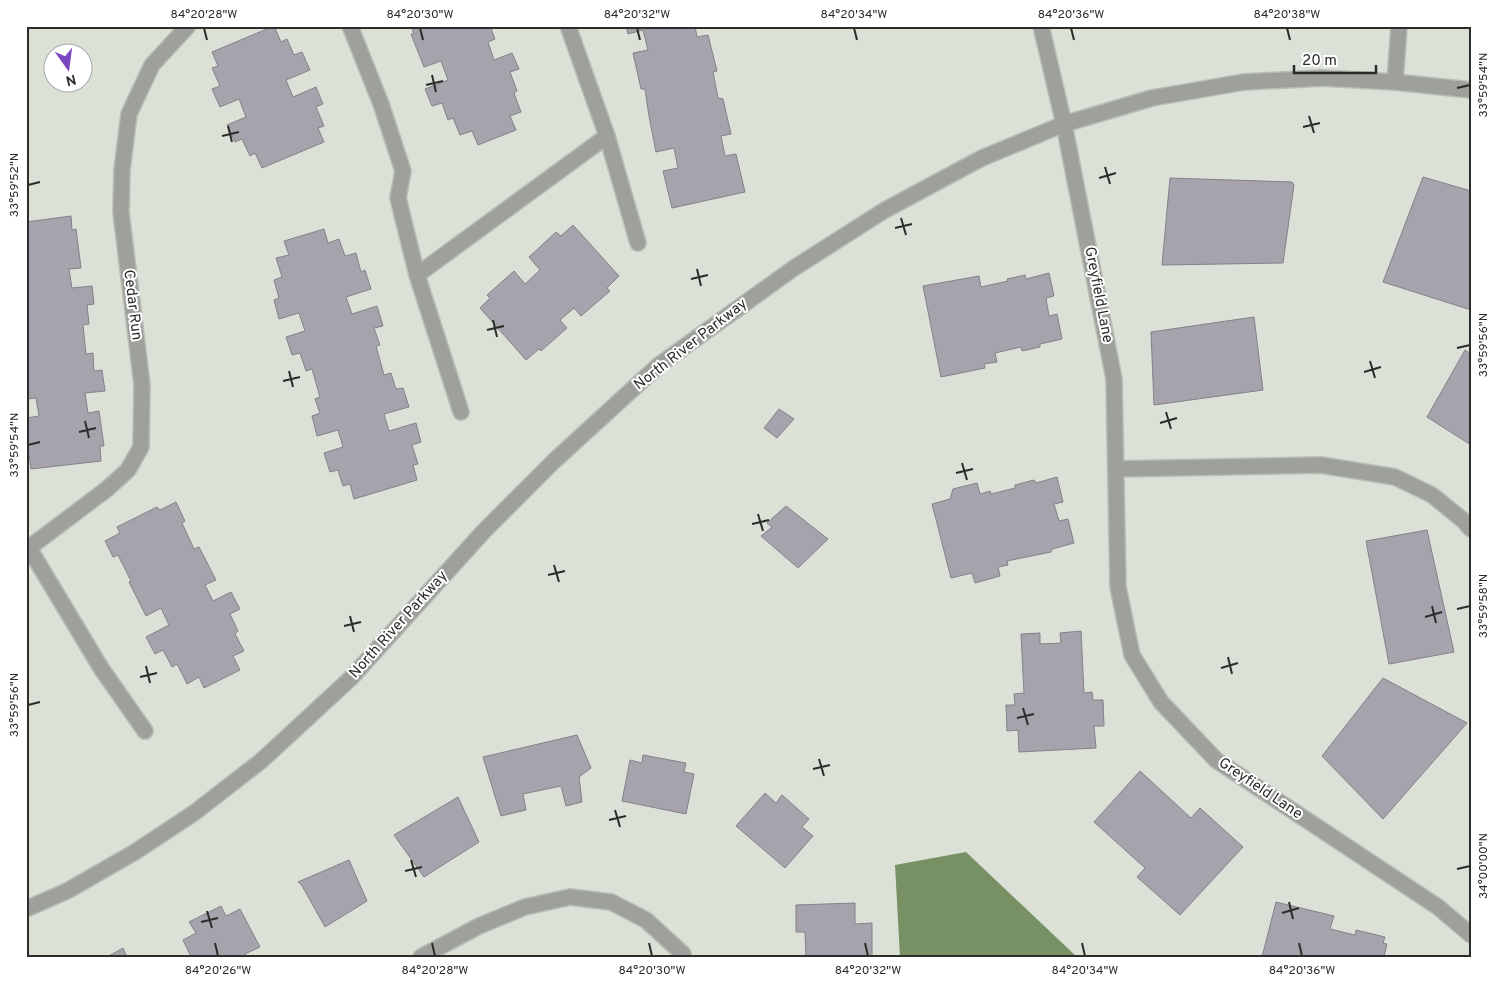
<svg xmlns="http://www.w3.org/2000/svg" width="1497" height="983" font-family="Overpass,sans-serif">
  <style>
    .water { fill: #779164 }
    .building { fill: #a6a3ad; stroke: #83818a }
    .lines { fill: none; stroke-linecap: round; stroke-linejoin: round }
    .minor-casing { stroke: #b8bdb4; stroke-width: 18 }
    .minor { stroke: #9ea09c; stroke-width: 15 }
    .ticks { fill: none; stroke: #2a2d29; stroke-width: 2 }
    .labels { text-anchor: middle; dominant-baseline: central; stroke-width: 4; stroke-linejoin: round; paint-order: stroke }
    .street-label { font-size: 15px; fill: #2a2d29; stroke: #fff }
    .neatline { fill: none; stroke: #2a2d29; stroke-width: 2 }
    .ticks-label { font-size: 12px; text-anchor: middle; fill: #2a2d29 }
  </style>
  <rect width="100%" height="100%" fill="#dbe1d7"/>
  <path class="water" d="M966,852L1077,957H900L895,865Z"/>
  <path class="building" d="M274,26L281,42L287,39L294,55L302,52L310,70L286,80L293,97L316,87L323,104L316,107L324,126L318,128L324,142L262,168L255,153L250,156L242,139L235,142L227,125L246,117L239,99L220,107L212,89L220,86L212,68L218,66L212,52Z
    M411,26H490L495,39L488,42L494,60L512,53L519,69L510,72L517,91L514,93L521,112L510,116L516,130L478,145L472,131L460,135L453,118L448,120L442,103L432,106L425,89L448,80L441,61L424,67L411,34H414Z
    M626,26H695L697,37L708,35L717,71L713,72L718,98L723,99L731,134L721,136L725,156L736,154L745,192L672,208L663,171L678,168L674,148L656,152L649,116L645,89H641L633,53L648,50L643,30L628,34Z
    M1423,177L1471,191V310L1383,282Z
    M1170,178L1292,182L1294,185L1283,263L1162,265Z
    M71,216L72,230L76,229L81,268L69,269L72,288L92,286L94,304L87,305L89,324L83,325L86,354L93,353L94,371L102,370L105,391L85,393L88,413L99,411L104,446H100L101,461L31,469L29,454H26V418L39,416L36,398L26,399V222Z
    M573,225L619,276L607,288L610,291L581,316L574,308L560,320L567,328L541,351L539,349L526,360L480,308L490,298L487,295L514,271L525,284L540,270L529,257L556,232L561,236Z
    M324,229L328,243L339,239L345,256L356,253L361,272L365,270L371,289L346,297L352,314L377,306L383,326L374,328L380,345L376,346L384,375L391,373L396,389L403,388L409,407L384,414L389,431L416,423L421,442L412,445L418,464L413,465L417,480L354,499L350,484L343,486L338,470L330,472L324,453L343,447L338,430L317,436L312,416L320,413L315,399L320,397L312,369L306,371L300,353L292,355L286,337L305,331L299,313L279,319L274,300L279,298L274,280L282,277L276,258L289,255L284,241Z
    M1049,273L1054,296L1046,298L1049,316L1057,314L1062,339L1040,344V347L1022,351L1021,347L995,353L997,362L984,364L985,368L941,377L923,286L979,276L981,287L1008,281L1007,279L1025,275L1026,279Z
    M1254,317L1263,390L1154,405L1151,332Z
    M1465,350L1471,354V445L1427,417Z
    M779,409L794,419L777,438L764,428Z
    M1057,477L1063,502L1054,504L1059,521L1068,519L1074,543L1052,549L1051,552L1007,561L1008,565L998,567L1000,576L975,583L972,573L951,578L932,504L950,499L953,489L977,483L980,494L990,491L991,494L1015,488V485L1034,480L1036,483Z
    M176,502L185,521L182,523L194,549L199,547L216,580L205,585L213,601L231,592L240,609L230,614L238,631L235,634L244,651L233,656L240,670L204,688L199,677L187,684L177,664L172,667L163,650L155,654L146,637L169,625L161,608L146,616L129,582L131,581L118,555L113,557L105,541L120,533L117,527L157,507L160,510Z
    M786,506L828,539L798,568L761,536L772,527L767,523Z
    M1427,530L1454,652L1389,664L1366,541Z
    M1081,631L1084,693L1092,692L1093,700H1103L1104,726H1094L1096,748L1019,752L1018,730L1007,731L1006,705H1015L1014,694L1024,693L1021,634L1040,633V644L1061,643L1060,633Z
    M1383,678L1467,723L1383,819L1322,756Z
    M577,735L591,768L579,777L582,802L566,806L561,786L523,794L526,810L501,816L483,757Z
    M643,755L686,763L684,772L694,774L686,814L622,801L630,760L642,763Z
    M1140,771L1191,818L1200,808L1243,847L1180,915L1137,877L1145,868L1094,822Z
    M765,793L776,803L782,795L809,819L802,827L813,836L785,868L736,826Z
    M458,797L479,842L424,877L394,835Z
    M349,860L367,901L325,927L301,884L298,882Z
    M1276,902L1334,916L1330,929L1355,935L1356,930L1385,937L1383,943L1387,944L1384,957H1262Z
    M855,903V924L872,923V957H806L805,932H796V905Z
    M221,906L226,916L240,909L260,947L245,954L246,957H191L183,940L196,933L189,922Z
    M123,948L127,957H107Z"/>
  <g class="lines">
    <defs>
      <path id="minor" d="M350,26L381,104L403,171L398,198L417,275L461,412
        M568,26L607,136L638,243
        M1041,26L1064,124L1114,379L1118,587L1132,655L1161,702L1216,760L1438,907L1471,935
        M1395,82L1399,26
        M417,275L607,136
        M1116,469L1321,465L1395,477L1432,495L1464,521L1471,529
        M29,548L101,668L145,731
        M26,550L107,489L128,470L141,447L142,385L121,212L122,170L129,114L152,65L188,26
        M26,909L67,891L135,852L194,813L261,761L351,678L484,531L554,461L659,365L794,268L885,210L982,158L1064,124L1152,98L1244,82L1322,78L1395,82L1471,90
        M421,957L479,926L525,907L570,897L611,902L646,920L683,954"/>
    </defs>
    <use href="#minor" class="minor-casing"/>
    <use href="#minor" class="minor"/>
  </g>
  <path class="ticks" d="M204,28L207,40M420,28L423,40M637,28L640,40M854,28L857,40M1071,28L1074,40M1287,28L1290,40M432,75L436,92M426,85L443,81M1457,88L1470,85M1309,116L1314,133M228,126L232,142M1303,127L1320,123M222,136L239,132M1105,167L1110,184M1099,178L1116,173M28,185L40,182M901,218L906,235M895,228L912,224M697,269L701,286M691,279L708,275M493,320L497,337M487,330L504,326M1457,348L1470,345M1370,361L1375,378M289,371L293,387M1364,372L1381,367M283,381L300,377M1166,412L1171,429M85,421L89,438M1160,423L1177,418M79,432L96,428M28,445L40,442M962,463L967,480M956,473L973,469M758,514L763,531M752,524L769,520M554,565L559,582M548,575L565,571M1432,606L1436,623M1457,609L1470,606M350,616L354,632M1425,617L1442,612M344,626L361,622M1228,657L1232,674M146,666L150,683M1221,668L1238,663M140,677L157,673M28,705L40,702M1023,708L1028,725M1017,718L1034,714M819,759L824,776M813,769L830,765M615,810L620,827M609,820L626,816M411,860L416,877M1457,869L1470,866M405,871L422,867M1289,902L1293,919M207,911L212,928M1282,913L1299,908M201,922L218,918M215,943L218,956M432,943L435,956M649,943L652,956M865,943L868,956M1082,943L1085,956M1299,943L1302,956"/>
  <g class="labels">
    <g class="street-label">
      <text transform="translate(1098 295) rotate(79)">Greyfield Lane</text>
      <text transform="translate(132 305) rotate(83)">Cedar Run</text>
      <text transform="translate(691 345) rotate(-38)">North River Parkway</text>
      <text transform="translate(399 625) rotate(-48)">North River Parkway</text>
      <text transform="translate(1260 789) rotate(34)">Greyfield Lane</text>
    </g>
  </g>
  <rect width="1497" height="983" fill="none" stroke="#ffffff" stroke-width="55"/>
  <g transform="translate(68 68) rotate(166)"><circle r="24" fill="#ffffff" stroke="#aaaba9"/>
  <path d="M0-4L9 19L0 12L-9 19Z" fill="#7b47be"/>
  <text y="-8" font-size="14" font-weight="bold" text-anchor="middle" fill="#2a2d29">N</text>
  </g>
  <path d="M1294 65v8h82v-8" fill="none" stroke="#2a2d29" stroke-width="2.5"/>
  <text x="1302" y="65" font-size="15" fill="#2a2d29" stroke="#ffffff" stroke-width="4" paint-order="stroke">20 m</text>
  <rect x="28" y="28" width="1442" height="928" class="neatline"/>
  <g class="ticks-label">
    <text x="204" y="18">84°20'28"W</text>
    <text x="420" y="18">84°20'30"W</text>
    <text x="637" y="18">84°20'32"W</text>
    <text x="854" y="18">84°20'34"W</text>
    <text x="1071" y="18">84°20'36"W</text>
    <text x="1287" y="18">84°20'38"W</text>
    <text transform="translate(1483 85) rotate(-90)" y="4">33°59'54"N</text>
    <text transform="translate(14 185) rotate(-90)" y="4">33°59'52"N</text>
    <text transform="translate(1483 345) rotate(-90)" y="4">33°59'56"N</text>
    <text transform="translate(14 445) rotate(-90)" y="4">33°59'54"N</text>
    <text transform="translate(1483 606) rotate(-90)" y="4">33°59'58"N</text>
    <text transform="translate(14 705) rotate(-90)" y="4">33°59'56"N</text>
    <text transform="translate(1483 866) rotate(-90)" y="4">34°00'00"N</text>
    <text x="218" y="974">84°20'26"W</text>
    <text x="435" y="974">84°20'28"W</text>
    <text x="652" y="974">84°20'30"W</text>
    <text x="868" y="974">84°20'32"W</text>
    <text x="1085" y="974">84°20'34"W</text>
    <text x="1302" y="974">84°20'36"W</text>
  </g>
</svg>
